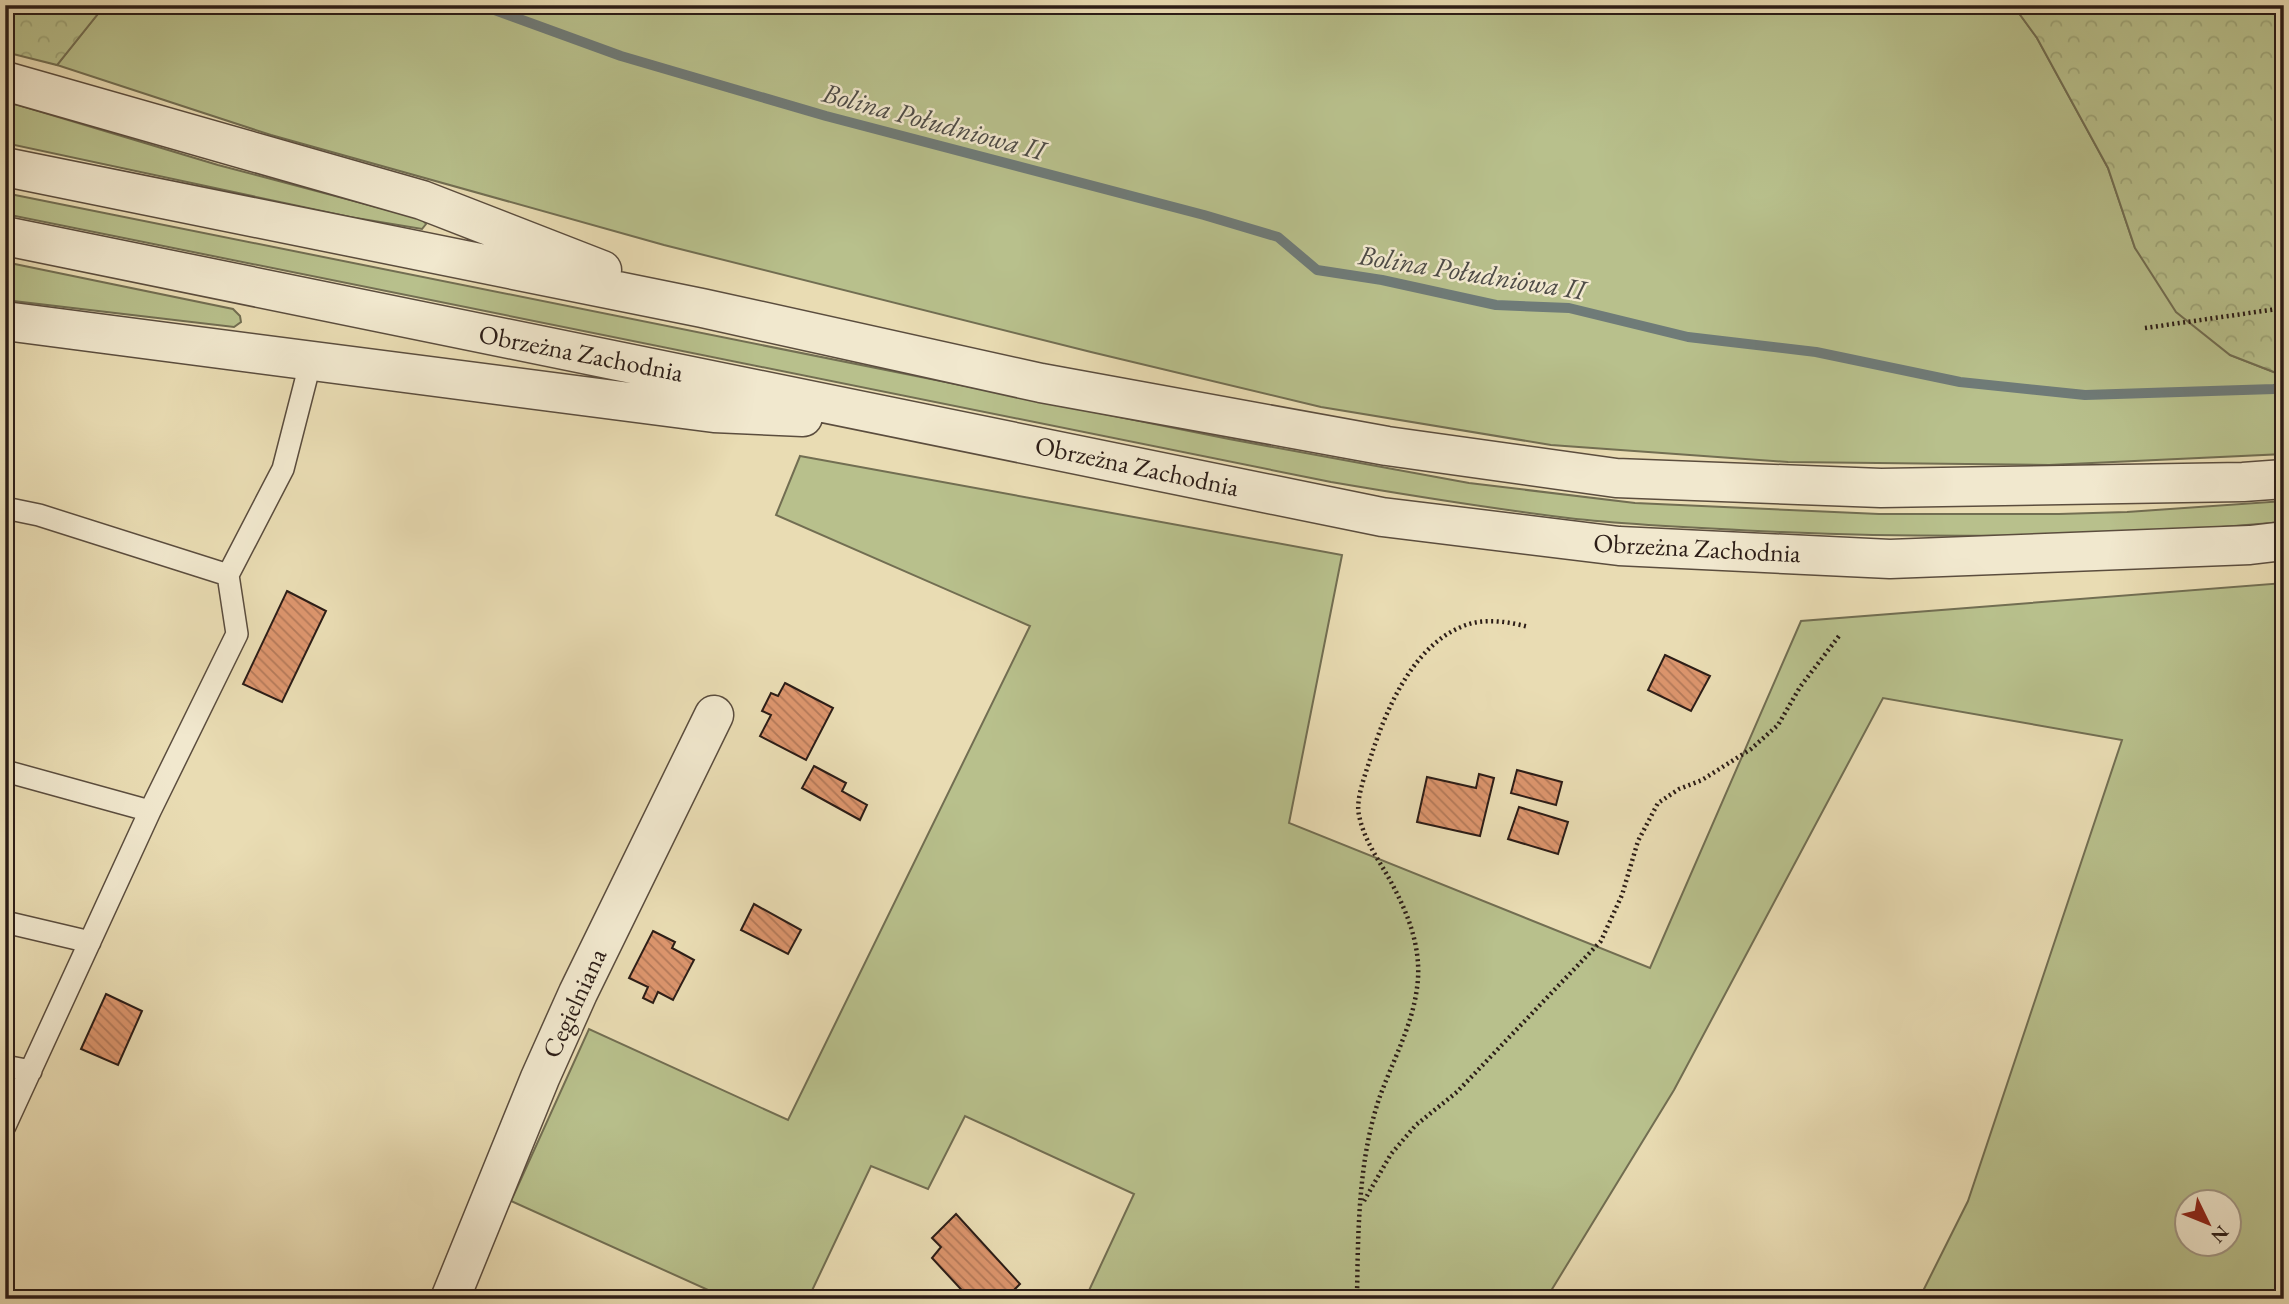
<svg xmlns="http://www.w3.org/2000/svg" width="2289" height="1304" font-family="'EB Garamond',serif">
  <style>
    .green { fill: #b8c08c; stroke: #726e52; stroke-width: 2; fill-rule: evenodd }
    .forest { fill: url(#forest-crowns); stroke: #726e52; stroke-width: 2 }
    .lines { fill: none; stroke-linecap: round; stroke-linejoin: round }
    .stream { stroke: #6f7b78; stroke-width: 10 }
    .building { fill: url(#building-back-hatch); stroke: #2c1d17; stroke-width: 2 }
    .service-casing { stroke: #5b4d3e; stroke-width: 24 }
    .minor-casing { stroke: #5b4d3e; stroke-width: 41 }
    .tertiary-casing { stroke: #5b4d3e; stroke-width: 41 }
    .path { stroke: #2c1d17; stroke-width: 4.5; stroke-dasharray: 2 3.5; stroke-linecap: butt }
    .service { stroke: #f1e8ce; stroke-width: 21 }
    .minor { stroke: #f1e8ce; stroke-width: 38 }
    .tertiary { stroke: #f1e8ce; stroke-width: 38 }
    .labels { text-anchor: middle; dominant-baseline: central; stroke-width: 5; stroke-linejoin: round; paint-order: stroke }
    .street-label { font-size: 26px; fill: #2c1d17; stroke: #f1e8ce }
    .water-label { font-size: 28px; font-style: italic; fill: #4e4c47; stroke: #f1e8ce }
  </style>
  <defs>
    <pattern id="forest-crowns" width="20" height="18" patternUnits="userSpaceOnUse" patternTransform="scale(1.75)"><rect width="20" height="18" fill="#b8c08c"/><path d="M2 6a3 3 0 1 1 6 0M12 15a3 3 0 1 1 6 0" fill="none" stroke="#9ea578"/></pattern>
    <pattern id="building-back-hatch" width="6" height="6" patternUnits="userSpaceOnUse" patternTransform="scale(1.75)"><rect width="6" height="6" fill="#dc956d"/><path d="M-1 5l2 2M0 0l6 6M5-1l2 2" fill="none" stroke="#b37959"/></pattern>
  </defs>
  <rect width="100%" height="100%" fill="#e9dcb3"/>
  <filter id="stains"><feTurbulence type="fractalNoise" baseFrequency=".00286" numOctaves="4"/><feColorMatrix values="0 0 0 0 .2 0 0 0 0 .09 0 0 0 0 .02 0 0 0 .5 -.17"/></filter>
  <radialGradient id="worn" r=".72"><stop offset=".6" stop-color="#630" stop-opacity="0"/><stop offset="1" stop-color="#630" stop-opacity=".3"/></radialGradient>
  <path class="green" d="M105,5H2013L2037,38L2108,168L2135,248L2230,355L2284,376V454L2049,465L1788,462L1551,445L1321,407L1091,352L664,245L271,135L57,65Z
    M5,101L218,165L422,219L426,224L422,229L350,217L5,143Z
    M5,193L1229,439L1469,483L1635,503L1879,514H2059L2127,512L2284,501V522C2117,537 1949,539 1782,532C1714,529 1645,526 1576,519C1494,509 1413,496 1331,482L5,214Z
    M5,262L233,309L240,316L241,322L234,327L5,300Z
    M800,456L1342,555L1289,823L1650,968L1801,621L2284,583L2283,1299H1919L1968,1201L2122,740L1883,698L1674,1090L1546,1299H1085L1134,1194L965,1116L928,1189L871,1166L808,1299H728L511,1201L589,1029L788,1120L1030,626L776,515ZM2230,1202V1244H2188V1202Z"/>
  <path class="forest" d="M5,5H105L57,65L5,52Z
    M2013,5H2284V376L2230,355L2176,312L2135,248L2108,168L2037,38Z"/>
  <g class="lines">
    <path class="stream" d="M481,5L621,56L826,116L1204,215L1278,237L1317,270L1382,280L1496,305L1569,308L1688,337L1816,352L1960,382L2085,395L2274,389L2284,386"/>
  </g>
  <path class="building" d="M287,591L326,611L282,702L243,684Z
    M1665,655L1710,676L1691,711L1648,690Z
    M785,683L833,708L806,760L760,736L771,715L762,711L771,693L778,696Z
    M814,766L846,783L842,791L867,805L860,820L802,788Z
    M1517,770L1562,782L1556,805L1511,793Z
    M1479,774L1494,778L1480,836L1417,822L1427,777L1476,788Z
    M1519,807L1568,822L1558,854L1508,839Z
    M754,904L801,930L788,954L741,930Z
    M653,931L675,942L672,948L694,960L673,1000L658,992L653,1003L643,998L648,987L629,978Z
    M106,994L142,1011L118,1065L81,1049Z
    M956,1214L1020,1284L1005,1299H970L932,1258L941,1247L932,1238Z
    M528,1293L542,1299H525Z"/>
  <g class="lines">
    <defs>
      <path id="service" d="M5,508L39,515L228,575L237,634L150,811L5,1126
        M228,575L283,469L311,360
        M5,771L150,811
        M5,922L90,942
        M5,1066L31,1071"/>
      <path id="minor" d="M450,1299L540,1078L578,993L714,715"/>
      <path id="tertiary" d="M5,81L422,200L602,270
        M5,167L702,308L1041,383L1387,446L1616,478L1881,488L2243,482L2284,479
        M5,236L1382,517L1619,546L1890,559L2250,545L2284,541
        M5,321L714,413L803,417"/>
    </defs>
    <use href="#service" class="service-casing"/>
    <use href="#minor" class="minor-casing"/>
    <use href="#tertiary" class="tertiary-casing"/>
    <path class="path" d="M2145,328L2284,308
      M1364,1201L1391,1154L1416,1125L1457,1092L1601,941L1622,895L1638,841L1658,803L1679,789L1702,780L1751,749L1778,725L1800,687L1839,636
      M1357,1299C1358,1233 1358,1162 1379,1099C1392,1062 1412,1027 1417,988C1423,947 1406,908 1386,873C1375,855 1363,836 1359,815C1355,799 1367,770 1372,753C1388,705 1415,643 1466,625C1486,618 1510,622 1529,627"/>
    <use href="#service" class="service"/>
    <use href="#minor" class="minor"/>
    <use href="#tertiary" class="tertiary"/>
  </g>
  <g class="labels">
    <g class="street-label">
      <text transform="translate(581 353) rotate(11)">Obrzeżna Zachodnia</text>
      <text transform="translate(1137 466) rotate(12)">Obrzeżna Zachodnia</text>
      <text transform="translate(1697 548) rotate(3)">Obrzeżna Zachodnia</text>
      <text transform="translate(574 1003) rotate(-65)">Cegielniana</text>
    </g>
    <g class="water-label">
      <text transform="translate(934 121) rotate(15)">Bolina Południowa II</text>
      <text transform="translate(1472 272) rotate(9)">Bolina Południowa II</text>
    </g>
  </g>
  <rect width="2289" height="1304" fill="none" stroke="#e9dcb3" stroke-width="28"/>
  <rect x="7" y="7" width="2275" height="1290" fill="none" stroke="#2c1d17" stroke-width="3.5"/>
  <rect x="14" y="14" width="2261" height="1276" fill="none" stroke="#2c1d17" stroke-width="2"/>
  <g transform="translate(2208 1223) rotate(133)"><circle r="33" fill="#f1e8ce" stroke="#a29785" stroke-width="2"/>
  <path d="M0-5L12 26L0 18L-12 26Z" fill="#8f2418"/>
  <text y="-10" font-size="19" font-weight="bold" text-anchor="middle" fill="#2c1d17">N</text>
  </g>
  <rect width="100%" height="100%" filter="url(#stains)"/>
  <rect width="100%" height="100%" fill="url(#worn)"/>
</svg>
